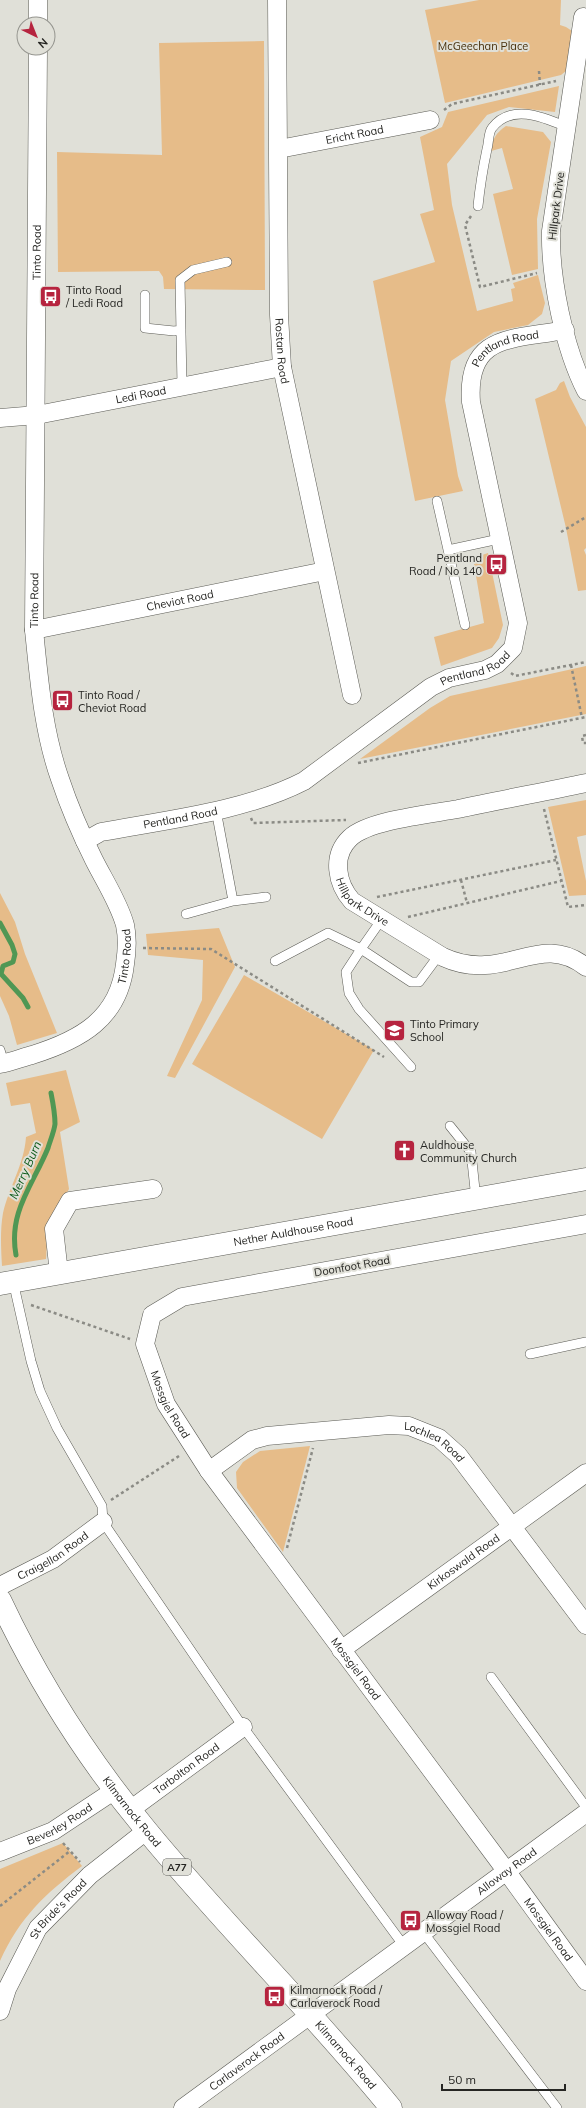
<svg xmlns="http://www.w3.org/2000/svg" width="586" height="2108" font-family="Mulish,sans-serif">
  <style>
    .green { fill: #e6bc89 }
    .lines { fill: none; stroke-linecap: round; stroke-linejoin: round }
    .stream { stroke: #509754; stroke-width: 5 }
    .lane-casing { stroke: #5b5b55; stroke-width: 10 }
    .street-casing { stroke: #5b5b55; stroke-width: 19 }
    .secondary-casing { stroke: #5b5b55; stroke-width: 23 }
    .primary-casing { stroke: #5b5b55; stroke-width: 23 }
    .path { stroke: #8b8b85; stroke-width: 2.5; stroke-dasharray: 3 3; stroke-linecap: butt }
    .lane { stroke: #fff; stroke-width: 9 }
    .street { stroke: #fff; stroke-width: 18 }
    .secondary { stroke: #fff; stroke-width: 22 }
    .primary { stroke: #fff; stroke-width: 22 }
    .labels { text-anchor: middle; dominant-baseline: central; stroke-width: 4; stroke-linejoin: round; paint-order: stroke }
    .shield { fill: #e0e0d8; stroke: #5d5d59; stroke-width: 1 }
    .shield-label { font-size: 10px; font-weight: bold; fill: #252522 }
    .park-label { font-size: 11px; fill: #472f0b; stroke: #e0e0d8 }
    .street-label { font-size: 11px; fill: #252522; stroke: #e0e0d8 }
    .poi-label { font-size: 11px; fill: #252522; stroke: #e0e0d8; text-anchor: start }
    .water-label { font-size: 12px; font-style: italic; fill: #0a5918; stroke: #e0e0d8 }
  </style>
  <rect width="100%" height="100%" fill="#e0e0d8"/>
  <path class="green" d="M479,0H561L560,25L566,27L572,31L566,71L561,75L445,103L425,10Z
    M264,41L265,290L164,289L163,277L159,271L58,272L57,152L162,155L159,43Z
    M559,86L555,112L509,107L487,115L447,164L452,205L477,311L513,301L511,289L515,288L513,283L538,275L545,303L542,314L528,325L494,332L451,361L445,400L458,476L463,491L415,501L373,281L435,262L420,214L434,210L420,137L442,127L448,112Z
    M506,126L543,132L551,142L537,219L538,269L512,275L493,194L513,189L502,148L491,151C492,139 496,133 506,126Z
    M564,381L570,397L586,427V548L584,550L586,555V590L578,591L566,528L535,399L556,390L560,383Z
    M488,553L503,625L499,638L492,648L441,666L434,637L484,623L473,558Z
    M586,666V714L360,759L430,708L450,696Z
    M586,800V835L577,837L586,881V895L569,896L548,807Z
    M0,893L15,922L25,954L57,1033L17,1045L9,1016L0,996Z
    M219,928L235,967L175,1078L167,1076L202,1000L203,960L148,955L146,934Z
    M244,975L374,1050L322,1139L192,1064Z
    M66,1070L80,1122L60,1132L69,1189L48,1226L46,1259L2,1266C1,1249 0,1230 3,1213C9,1187 24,1165 26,1137L36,1133L30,1103L11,1106L6,1083Z
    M310,1446L283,1552L237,1488L236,1472L243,1462L260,1451Z
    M63,1843L82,1866C45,1894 20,1917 0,1961V1869Z"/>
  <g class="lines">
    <path class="stream" d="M0,923L12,945L15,954L13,962L3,966L1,974L23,998L28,1007
      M16,1255C8,1212 33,1185 48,1148C50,1141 54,1132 55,1124C55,1114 53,1103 51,1093"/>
    <defs>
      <path id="lane" d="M478,206C480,186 483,168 487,149C489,143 488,133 492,128C511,103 543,117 567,127
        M145,295V328L174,331L181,330
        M182,386L180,280L193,270L227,262
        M437,501L465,625
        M448,550L499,539
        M216,810L233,901
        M186,914L233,901L266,897
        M382,919L361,949L411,982H419L439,955
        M275,961L328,933L361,949L346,972L349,993L359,1009L411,1067
        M0,1050L4,1063
        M450,1126L471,1152L476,1199
        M13,1281L31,1361L40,1391L57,1428L102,1506L103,1522L243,1727L404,1946
        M530,1354L586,1342
        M491,1677L586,1807
        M423,1932L557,2108"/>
      <g id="street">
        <path id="s1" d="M277,0L279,315L282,367L352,695"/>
        <path d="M583,17L551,231C550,279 564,348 586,391"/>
        <path d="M38,24V0"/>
        <path id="s2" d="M279,149L430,120"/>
        <path id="s3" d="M0,418L37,415L282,367"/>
        <path id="s4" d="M34,630L325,571"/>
        <path id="s5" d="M586,783C543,792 500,800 458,809C431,814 369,820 350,838C331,856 337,884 352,901L443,957C456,963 470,966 485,965C523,963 550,939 586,967"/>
        <path id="s6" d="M85,841L101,832C165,820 246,811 304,781L431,687L449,678L485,670L497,664L513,648L518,623L471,402C466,333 513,340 565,330"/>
        <path id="s7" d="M0,1064C11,1062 21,1058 32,1055C80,1040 119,1019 125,964C127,951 128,939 125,925C119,903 104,880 94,860C81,834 69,806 60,779C43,731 39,679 34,630L38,48"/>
        <path id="s8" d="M586,1224L182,1297L152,1315L145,1344L166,1404L209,1471L507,1872L586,1981"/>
        <path d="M59,1273L54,1229L70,1201L153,1189"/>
        <path id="s9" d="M209,1471L252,1440L267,1436L389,1425L409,1426L439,1438L458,1455L586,1625"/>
        <path id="s10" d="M0,1586L53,1559L103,1522"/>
        <path id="s11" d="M341,1650L586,1473"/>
        <path id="s12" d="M130,1810L243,1727"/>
        <path id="s13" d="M0,1852L53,1831L115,1790"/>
        <path id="s14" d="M0,2011L7,1989L38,1928L90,1875L146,1831"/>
        <path id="s15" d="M183,2108L586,1813"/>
      </g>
      <g id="secondary">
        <path id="s16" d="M0,1284L586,1179"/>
      </g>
      <g id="primary">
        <path id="s17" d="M0,1600C39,1683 88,1760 147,1831C225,1926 313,2012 391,2108"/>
      </g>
    </defs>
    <use href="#lane" class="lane-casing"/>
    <use href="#street" class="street-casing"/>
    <use href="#secondary" class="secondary-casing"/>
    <use href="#primary" class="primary-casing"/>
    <path class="path" d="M539,71L540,85
      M444,110L452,104L556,81
      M471,216L465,225L480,287L537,273
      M561,532L586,517
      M571,665L582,718
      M511,673L515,676L586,662
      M586,735L582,736L583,743H586
      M358,763L586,717
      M544,809L568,907L586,905
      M251,818L253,823L346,820
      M461,880L467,903
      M377,897L556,860
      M408,917L561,881
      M143,948L211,949L384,1057
      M31,1305L130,1339
      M111,1500L179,1456
      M287,1548L313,1448
      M63,1843L80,1862
      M0,1906L70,1851"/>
    <use href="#lane" class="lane"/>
    <use href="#street" class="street"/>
    <use href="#secondary" class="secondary"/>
    <use href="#primary" class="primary"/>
  </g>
  <defs>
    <symbol id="bus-square" viewBox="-11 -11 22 22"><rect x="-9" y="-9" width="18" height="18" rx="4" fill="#b6243f" stroke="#e0e0d8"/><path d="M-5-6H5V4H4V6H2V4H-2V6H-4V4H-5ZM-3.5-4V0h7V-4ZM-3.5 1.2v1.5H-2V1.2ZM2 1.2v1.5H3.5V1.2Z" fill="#fff"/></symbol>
    <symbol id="school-square" viewBox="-11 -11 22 22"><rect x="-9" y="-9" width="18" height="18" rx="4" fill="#b6243f" stroke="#e0e0d8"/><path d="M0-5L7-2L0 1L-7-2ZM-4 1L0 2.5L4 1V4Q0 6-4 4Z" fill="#fff"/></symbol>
    <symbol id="church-square" viewBox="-11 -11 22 22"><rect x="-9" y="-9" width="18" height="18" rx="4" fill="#b6243f" stroke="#e0e0d8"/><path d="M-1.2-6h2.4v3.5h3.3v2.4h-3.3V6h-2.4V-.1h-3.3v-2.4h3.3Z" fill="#fff"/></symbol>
  </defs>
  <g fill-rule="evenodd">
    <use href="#bus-square" x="38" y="284" width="25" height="25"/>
    <use href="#bus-square" x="484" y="552" width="25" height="25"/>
    <use href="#bus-square" x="50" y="688" width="25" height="25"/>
    <use href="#school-square" x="382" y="1018" width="25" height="25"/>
    <use href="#church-square" x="392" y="1138" width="25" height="25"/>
    <use href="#bus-square" x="398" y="1908" width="25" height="25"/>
    <use href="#bus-square" x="262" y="1984" width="25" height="25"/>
  </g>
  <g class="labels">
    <rect class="shield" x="163" y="1859" width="28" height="16" rx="3"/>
    <g class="shield-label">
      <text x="177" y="1867">A77</text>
    </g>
    <g class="park-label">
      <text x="483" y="46">McGeechan Place</text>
    </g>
    <g class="street-label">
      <text stroke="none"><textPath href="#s2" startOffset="77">Ericht Road</textPath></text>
      <text transform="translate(556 206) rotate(-83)">Hillpark Drive</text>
      <text stroke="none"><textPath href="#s7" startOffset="901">Tinto Road</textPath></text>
      <text stroke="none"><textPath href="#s1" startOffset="351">Rostan Road</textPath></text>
      <text stroke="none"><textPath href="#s6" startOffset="805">Pentland Road</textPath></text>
      <text stroke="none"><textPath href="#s3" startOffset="143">Ledi Road</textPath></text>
      <text stroke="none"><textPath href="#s4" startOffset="149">Cheviot Road</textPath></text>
      <text stroke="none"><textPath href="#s7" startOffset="553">Tinto Road</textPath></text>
      <text stroke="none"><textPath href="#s6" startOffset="435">Pentland Road</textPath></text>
      <text stroke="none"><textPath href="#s6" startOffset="99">Pentland Road</textPath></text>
      <text stroke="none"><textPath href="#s5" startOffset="321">Hillpark Drive</textPath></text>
      <text stroke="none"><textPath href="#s7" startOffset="180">Tinto Road</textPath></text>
      <text stroke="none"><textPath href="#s16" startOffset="298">Nether Auldhouse Road</textPath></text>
      <text transform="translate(352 1266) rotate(-10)">Doonfoot Road</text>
      <text stroke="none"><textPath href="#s8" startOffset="541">Mossgiel Road</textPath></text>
      <text stroke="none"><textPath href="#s9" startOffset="241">Lochlea Road</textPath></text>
      <text stroke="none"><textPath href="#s10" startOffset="61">Craigellan Road</textPath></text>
      <text stroke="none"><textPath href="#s11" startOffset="151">Kirkoswald Road</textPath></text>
      <text stroke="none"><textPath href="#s8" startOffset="865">Mossgiel Road</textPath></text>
      <text stroke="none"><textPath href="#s12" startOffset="70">Tarbolton Road</textPath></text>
      <text stroke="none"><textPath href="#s17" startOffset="250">Kilmarnock Road</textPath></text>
      <text stroke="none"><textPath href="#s13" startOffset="66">Beverley Road</textPath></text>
      <text stroke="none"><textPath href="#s15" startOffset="401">Alloway Road</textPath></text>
      <text stroke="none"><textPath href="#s14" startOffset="119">St Bride's Road</textPath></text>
      <text stroke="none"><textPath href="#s8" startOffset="1189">Mossgiel Road</textPath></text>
      <text stroke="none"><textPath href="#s17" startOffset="574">Kilmarnock Road</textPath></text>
      <text stroke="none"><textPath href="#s15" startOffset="79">Carlaverock Road</textPath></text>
    </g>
    <g class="poi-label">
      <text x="66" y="290">Tinto Road<tspan x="66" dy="13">/ Ledi Road</tspan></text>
      <text x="482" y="558" text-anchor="end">Pentland<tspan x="482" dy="13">Road / No 140</tspan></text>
      <text x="78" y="695">Tinto Road /<tspan x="78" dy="13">Cheviot Road</tspan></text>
      <text x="410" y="1024">Tinto Primary<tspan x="410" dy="13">School</tspan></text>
      <text x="420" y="1145">Auldhouse<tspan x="420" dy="13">Community Church</tspan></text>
      <text x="426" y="1915">Alloway Road /<tspan x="426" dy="13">Mossgiel Road</tspan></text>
      <text x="290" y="1990">Kilmarnock Road /<tspan x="290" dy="13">Carlaverock Road</tspan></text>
    </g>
    <g class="water-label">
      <text transform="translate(25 1170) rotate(-66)">Merry Burn</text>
    </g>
  </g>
  <g transform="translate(36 36) rotate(137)"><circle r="19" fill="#e0e0d8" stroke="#95958f"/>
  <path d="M0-3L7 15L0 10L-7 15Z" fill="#b6243f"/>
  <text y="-6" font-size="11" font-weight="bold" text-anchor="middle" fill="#252522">N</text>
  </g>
  <path d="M442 2084v6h123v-6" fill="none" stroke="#252522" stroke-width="2"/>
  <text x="448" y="2084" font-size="12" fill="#252522" stroke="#e0e0d8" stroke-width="3" paint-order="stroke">50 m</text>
</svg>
